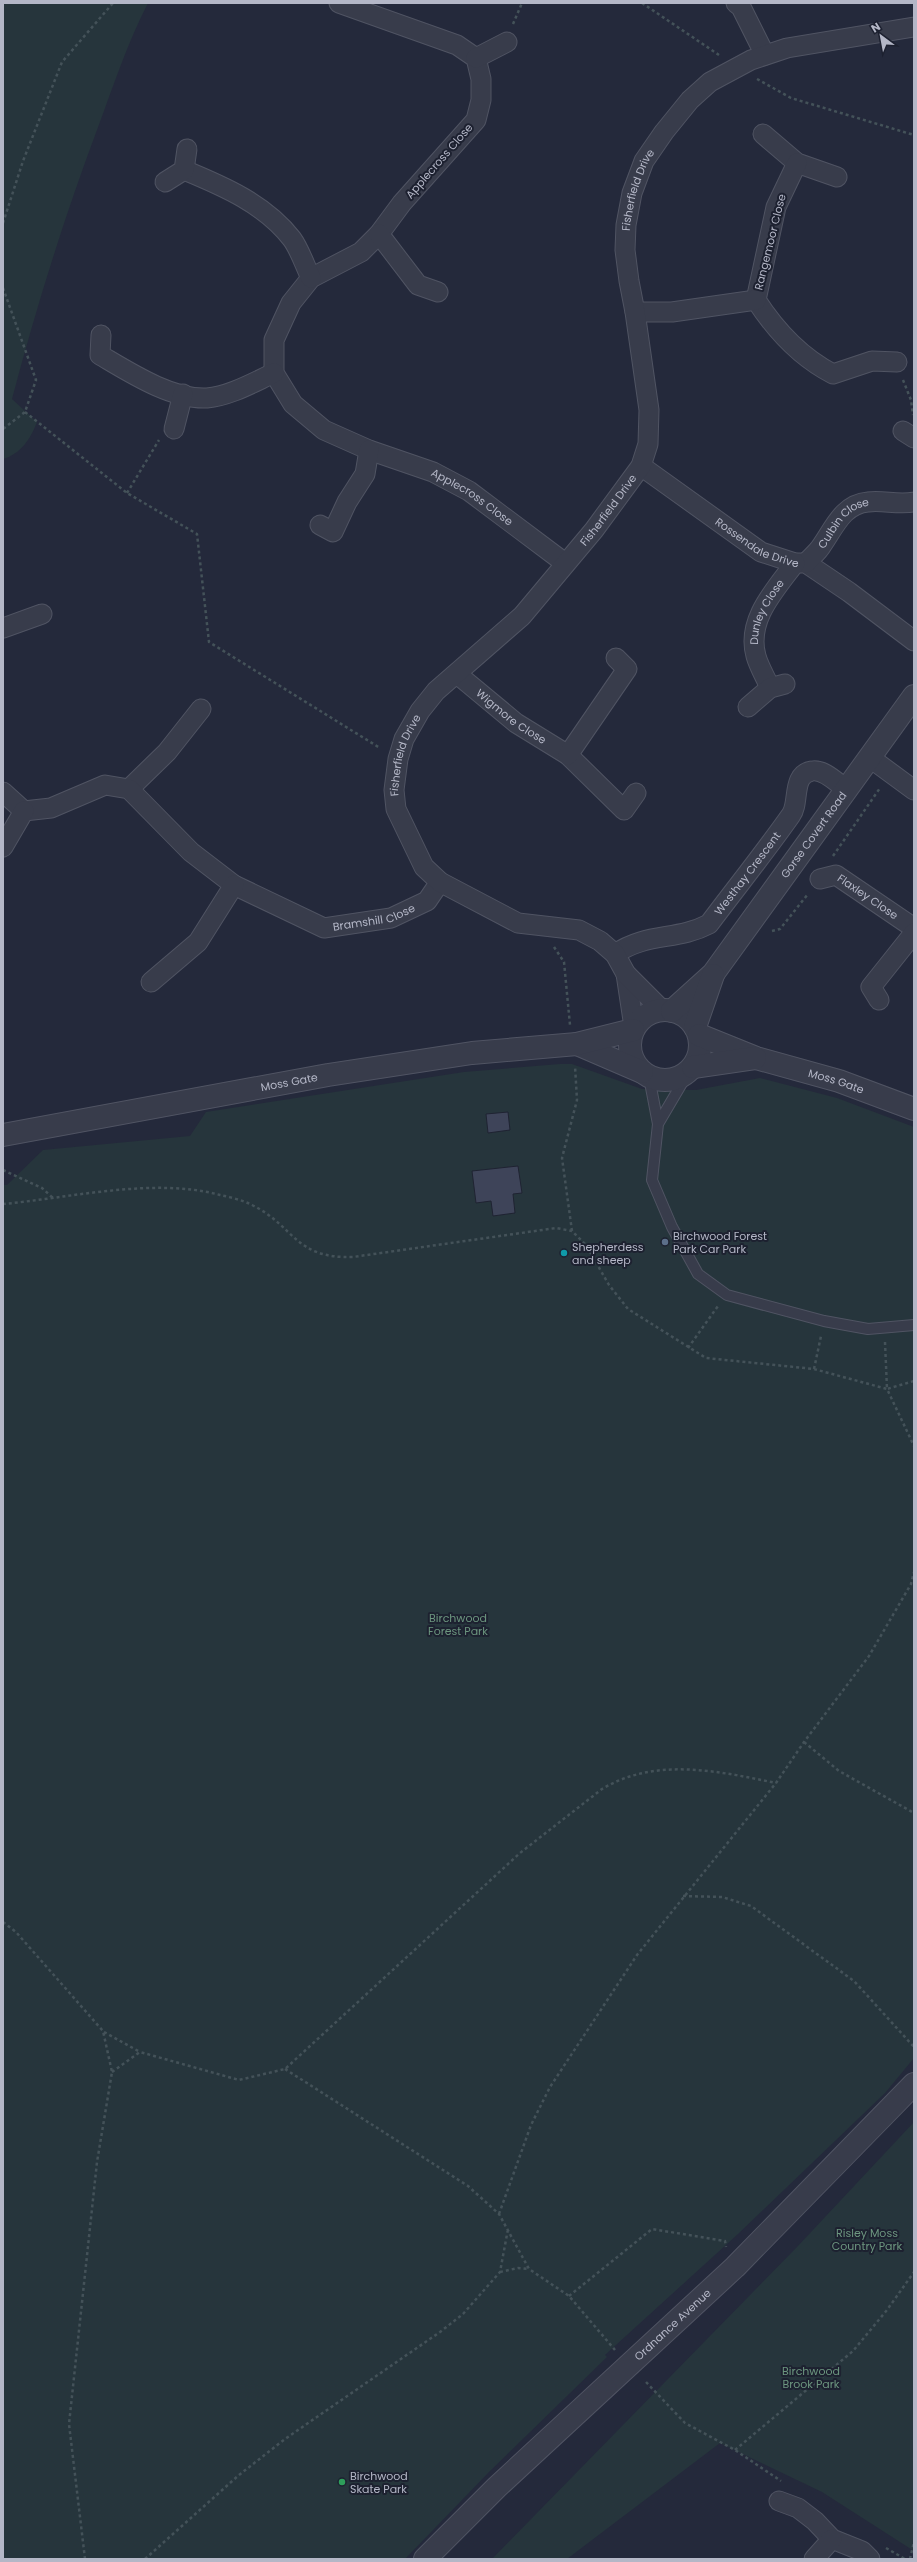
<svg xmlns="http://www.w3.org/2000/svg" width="917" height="2562" font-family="Poppins,sans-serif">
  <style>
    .green { fill: #26353c }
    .building { fill: #3e4459; stroke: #1f2332 }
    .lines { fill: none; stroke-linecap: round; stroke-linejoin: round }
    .service-casing { stroke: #505463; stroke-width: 12 }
    .minor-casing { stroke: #505463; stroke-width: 21 }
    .tertiary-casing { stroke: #505463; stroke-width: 24 }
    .path { stroke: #445259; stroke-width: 2.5; stroke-dasharray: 3 3; stroke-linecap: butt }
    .service { stroke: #383c4b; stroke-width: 10 }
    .minor { stroke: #383c4b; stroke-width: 19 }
    .tertiary { stroke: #383c4b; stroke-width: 22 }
    .service-dot { fill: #5c6f8a; stroke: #1d2130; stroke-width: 1.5 }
    .culture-dot { fill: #0f9aa8; stroke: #1d2130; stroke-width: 1.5 }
    .leisure-dot { fill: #2e9e5b; stroke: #1d2130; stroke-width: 1.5 }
    .labels { text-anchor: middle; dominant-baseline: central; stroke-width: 4; stroke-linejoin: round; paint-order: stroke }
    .street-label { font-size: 11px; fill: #b4b7c7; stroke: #1d2130 }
    .poi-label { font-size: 11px; fill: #b4b7c7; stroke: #1d2130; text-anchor: start }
    .park-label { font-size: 11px; fill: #6c967f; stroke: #1d2130 }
  </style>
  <rect width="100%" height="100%" fill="#24293b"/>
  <path class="green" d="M3,3H148C127,44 113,87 97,130C64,218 36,308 12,399L37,422C31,438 21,454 3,459Z
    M560,1064H572L642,1089L696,1090L760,1078L837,1098L914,1127V2058L885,2093L738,2234L605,2355L607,2357L489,2472L405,2559H3V1185H7L43,1150L190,1136L206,1112L464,1072Z
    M914,2122V2551L822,2492L720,2443L567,2559H492L797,2247Z"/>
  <path class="building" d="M508,1112L510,1130L488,1133L486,1114Z
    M518,1166L522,1193L513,1194L515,1213L493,1216L491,1201L476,1203L472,1171Z"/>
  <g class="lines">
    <defs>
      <path id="service" d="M649,1077L658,1124L652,1180L672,1227L698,1274L727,1295L824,1321L868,1329L914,1325
        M658,1124L688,1073"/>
      <g id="minor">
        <path id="s1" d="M339,3L457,45L476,58L481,79V100L476,120L402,203L379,234L361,252L311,278L291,303L274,340V373L293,404L324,430L369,450L433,472L469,491L565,563"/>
        <path d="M736,3L741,7L765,55"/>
        <path d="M476,58L507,42"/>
        <path d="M763,134L797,163L837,177"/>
        <path d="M797,163L776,207L756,300C776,331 800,357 833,374L872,361L897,362"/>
        <path d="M184,170C223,186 265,204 292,239C300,250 305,266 311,278"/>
        <path d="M165,182L184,170L187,149"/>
        <path d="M379,234L418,285L438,292"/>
        <path d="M635,312H672L756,300"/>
        <path d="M101,335L100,355C129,372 172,400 207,398C230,396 254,382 274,373"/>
        <path d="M174,429L183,394"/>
        <path d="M903,431L914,438"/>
        <path id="s2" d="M641,466L761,552L795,563H806L849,592L914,641"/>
        <path d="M320,525L333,532L347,502L365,474L369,450"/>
        <path id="s3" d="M806,563C811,557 818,552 822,545C834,528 843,504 868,502C883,500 898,505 914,502"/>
        <path d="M3,628L42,614"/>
        <path id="s4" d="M457,674L516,723L568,755L624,810L636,793"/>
        <path id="s5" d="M770,688C766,678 759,667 756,656C746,620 775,590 795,563"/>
        <path d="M748,707L770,688L785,684"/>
        <path d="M568,755L627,669L616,658"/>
        <path d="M869,757L914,790"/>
        <path d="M129,789L167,752L201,709"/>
        <path id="s6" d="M3,792L24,811L51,808L105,785L129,789L191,852L234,885L324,928L391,918L427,901L440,882"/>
        <path d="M3,847L24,811"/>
        <path id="s7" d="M820,879L836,875L914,928"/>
        <path id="s8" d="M615,954C647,932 677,941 709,924C736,888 765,852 791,815C800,803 791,774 812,771C824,769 836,782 846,789"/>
        <path d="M626,974L634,1027"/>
        <path d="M151,982L198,942L234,885"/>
        <path d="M879,1000L871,987L914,933"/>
        <path id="s9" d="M662,1010L626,974L615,954L600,941L579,930L518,923L440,882L424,867L396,809L394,790L398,759L404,739L420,711L436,691L522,616L594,530L641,466L648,444L649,410L635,312L629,281L625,250L626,225L632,193L644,161L664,132L690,100L710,82L751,60L787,48L914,27"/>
        <path d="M779,2501L798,2508L815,2521L832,2539L862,2551L870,2559"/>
        <path d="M814,2559L832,2539"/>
      </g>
      <g id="tertiary">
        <circle cx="665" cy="1045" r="35"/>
        <path id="s10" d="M672,1011L713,974L914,696"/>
        <path d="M695,1027L713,975"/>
        <path id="s11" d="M699,1035L756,1058L839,1081L914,1109"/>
        <path d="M577,1044L642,1072"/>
        <path d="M693,1067L755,1058"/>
        <path id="s12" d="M3,1135L328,1075L472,1053L577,1044L633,1030"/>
        <path id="s13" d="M425,2559L497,2487L735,2267L914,2084"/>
      </g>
    </defs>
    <use href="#service" class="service-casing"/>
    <use href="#minor" class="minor-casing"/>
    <use href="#tertiary" class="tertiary-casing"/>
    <path class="path" d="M642,3L719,55
      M513,24L522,3
      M757,79L791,98L914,135
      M3,223L23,161L62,62L113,3
      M3,288L36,380L25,412L3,429
      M903,380L911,400L913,415
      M25,412L127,493L197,534L209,642L380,748
      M127,493L159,440
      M833,856L880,788
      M772,931L780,929L808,894
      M554,947L564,962L570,1025
      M3,1170L42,1188L54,1199
      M3,1204C69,1198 155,1177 220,1195C230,1197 242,1200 252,1205C295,1226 294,1259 353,1257L556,1228L572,1231L586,1245L609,1285L628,1309L706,1358L814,1369L887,1389L914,1446
      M572,1231L562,1158L577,1100L575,1066
      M885,1342L887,1389L914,1381
      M688,1348L718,1306
      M814,1369L821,1336
      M804,1742L839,1771L914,1813
      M683,1896L722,1897L751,1906L854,1981L914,2047
      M3,1922L16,1932L103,2031L112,2072L97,2162L69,2424L85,2559
      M104,2032L140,2052
      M285,2069L468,2186L499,2214L529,2269L569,2296L615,2350
      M112,2072L140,2052L239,2080L285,2069L520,1853L602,1789C655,1757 718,1771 776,1783
      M499,2214L531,2125L550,2087L637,1955L776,1783L804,1742L869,1656L911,1584L914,1572
      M500,2272L518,2268L529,2269
      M569,2296L652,2229L725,2241L726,2247
      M646,2382L685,2423L735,2450L781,2481
      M735,2450L853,2351L887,2310L914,2272
      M886,2548L905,2559
      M145,2559L239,2475L285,2439L440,2332L463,2314L500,2272L508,2229
      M910,2559L914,2542"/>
    <use href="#service" class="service"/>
    <use href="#minor" class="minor"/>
    <use href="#tertiary" class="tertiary"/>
  </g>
  <circle class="service-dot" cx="665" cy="1242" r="4"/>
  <circle class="culture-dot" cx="564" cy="1253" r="4"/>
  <circle class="leisure-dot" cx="342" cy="2482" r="4"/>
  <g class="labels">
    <g class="street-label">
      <text transform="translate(439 161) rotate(-49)">Applecross Close</text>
      <text stroke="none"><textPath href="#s9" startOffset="1069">Fisherfield Drive</textPath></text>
      <text transform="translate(770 242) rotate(-76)">Rangemoor Close</text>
      <text stroke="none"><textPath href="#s1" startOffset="789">Applecross Close</textPath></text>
      <text stroke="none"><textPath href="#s9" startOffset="733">Fisherfield Drive</textPath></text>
      <text stroke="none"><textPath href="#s3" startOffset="56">Culbin Close</textPath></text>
      <text stroke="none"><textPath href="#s2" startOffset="140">Rossendale Drive</textPath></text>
      <text stroke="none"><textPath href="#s5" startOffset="82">Dunley Close</textPath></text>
      <text stroke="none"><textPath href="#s4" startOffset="69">Wigmore Close</textPath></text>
      <text stroke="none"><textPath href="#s9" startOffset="409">Fisherfield Drive</textPath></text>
      <text stroke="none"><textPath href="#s10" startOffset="227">Gorse Covert Road</textPath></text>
      <text stroke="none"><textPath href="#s8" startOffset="163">Westhay Crescent</textPath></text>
      <text stroke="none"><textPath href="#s7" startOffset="55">Flaxley Close</textPath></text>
      <text stroke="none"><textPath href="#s6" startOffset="432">Bramshill Close</textPath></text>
      <text stroke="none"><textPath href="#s11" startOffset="145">Moss Gate</textPath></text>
      <text stroke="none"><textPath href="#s12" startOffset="291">Moss Gate</textPath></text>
      <text stroke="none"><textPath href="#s13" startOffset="341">Ordnance Avenue</textPath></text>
    </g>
    <g class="poi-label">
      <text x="673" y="1236">Birchwood Forest<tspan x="673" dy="13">Park Car Park</tspan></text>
      <text x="572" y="1247">Shepherdess<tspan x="572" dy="13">and sheep</tspan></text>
      <text x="350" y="2476">Birchwood<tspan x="350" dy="13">Skate Park</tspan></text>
    </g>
    <g class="park-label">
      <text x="458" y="1618">Birchwood<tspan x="458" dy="13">Forest Park</tspan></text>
      <text x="867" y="2233">Risley Moss<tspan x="867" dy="13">Country Park</tspan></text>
      <text x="811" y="2371">Birchwood<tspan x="811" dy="13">Brook Park</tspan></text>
    </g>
  </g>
  <rect width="917" height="2562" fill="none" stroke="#b4b7c7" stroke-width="8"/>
  <g transform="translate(881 36) rotate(328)" stroke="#1d2130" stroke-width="3" paint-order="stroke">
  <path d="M0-3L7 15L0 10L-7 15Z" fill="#b4b7c7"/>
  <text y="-6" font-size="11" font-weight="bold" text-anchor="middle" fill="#b4b7c7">N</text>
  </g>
</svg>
